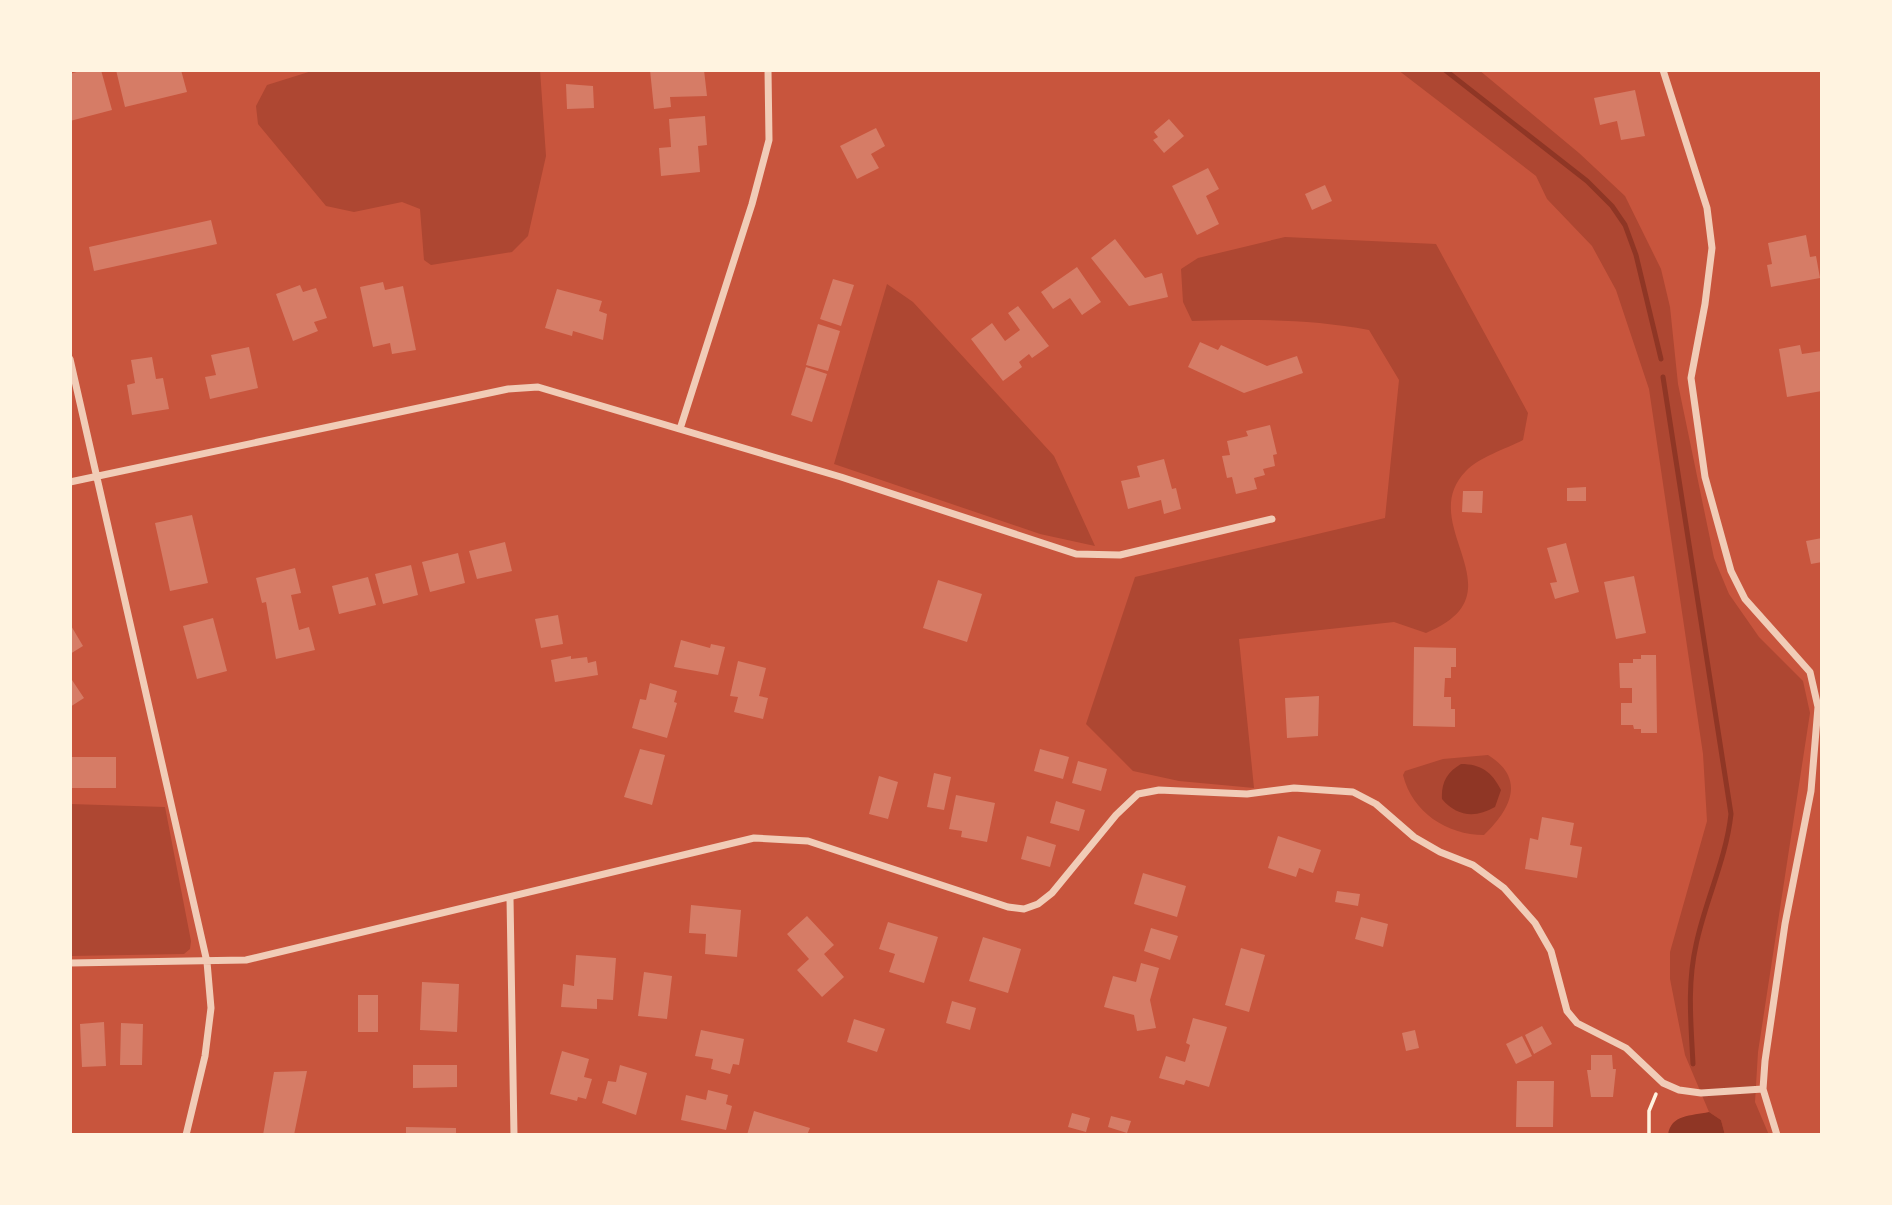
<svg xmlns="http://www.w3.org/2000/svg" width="1892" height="1205" font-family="'Sofia Sans Condensed',sans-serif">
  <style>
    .green { fill: #ae4732 }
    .water { fill: #8f3625 }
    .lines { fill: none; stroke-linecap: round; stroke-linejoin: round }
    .stream { stroke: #8f3625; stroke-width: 5 }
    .building { fill: #d67c66 }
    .path { stroke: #fff3e0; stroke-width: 3.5 }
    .minor { stroke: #f1ccb7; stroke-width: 7 }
  </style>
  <rect width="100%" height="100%" fill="#c8553d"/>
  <path class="green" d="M315,70H540L546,156L528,236L512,252L431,265L424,260L420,209L402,202L354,212L326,206L258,124L256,106L267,85Z
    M1398,70H1479L1579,153L1625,196L1661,269L1670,307L1678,384L1714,558L1729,594L1759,637L1803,681L1810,713L1758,1052L1755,1102L1769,1135H1725L1721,1120L1709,1112L1685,1055L1670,979V952L1707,821L1703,754L1649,389L1616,290L1592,246L1547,199L1536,176Z
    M1285,237L1436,244L1528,413L1523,440C1506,449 1479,457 1466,471C1413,525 1524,593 1426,633L1394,622L1239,639L1254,788L1179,781L1133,771L1086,724L1135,577L1385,518L1399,380L1369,330C1310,319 1252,319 1192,321L1183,302L1181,269L1198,258Z
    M887,284L913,302L1054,456L1095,546L1040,534L834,464Z
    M1488,755C1527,779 1510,810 1484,835C1447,835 1412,812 1403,775L1405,771L1443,759Z
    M70,804L165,807L191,941L190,949L184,954L70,956Z"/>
  <path class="water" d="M1461,764C1481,764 1492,772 1501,790L1495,807C1476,818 1457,817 1442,799C1441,783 1447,772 1461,764Z
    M1709,1112L1721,1120L1725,1135H1668C1671,1114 1691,1116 1709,1112Z"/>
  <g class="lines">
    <path class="stream" d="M1445,70L1587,181L1612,206L1625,225L1636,255L1661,359
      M1663,377L1731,814C1726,860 1705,901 1696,945C1687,985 1691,1024 1693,1064"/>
  </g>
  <path class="building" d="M83,70H101L112,110L70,121V74Z
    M116,70H181L187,92L125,107Z
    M650,70H704L707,96L670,97L671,107L654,109Z
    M566,84L593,86L594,108L567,109Z
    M1635,90L1645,136L1621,140L1617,121L1600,125L1594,98Z
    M705,116L707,145L698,146L700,172L661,176L659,148L671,147L669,119Z
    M1169,119L1184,136L1164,153L1153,140L1158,137L1154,132Z
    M876,128L885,146L871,154L879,168L857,179L840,146Z
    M1208,168L1219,189L1206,196L1219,224L1197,235L1172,186Z
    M1325,185L1332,201L1312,210L1305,194Z
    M211,220L217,244L94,271L89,247Z
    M1806,235L1810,257L1816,256L1820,278L1771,287L1767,265L1772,264L1768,243Z
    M1115,239L1145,278L1162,273L1168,297L1129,306L1091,258Z
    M1077,267L1101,302L1082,315L1070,298L1053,309L1041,292Z
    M833,279L854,285L841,326L820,319Z
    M383,282L385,290L403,286L416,350L392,354L390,343L373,347L360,287Z
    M300,285L303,292L316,288L327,318L314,322L318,331L293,341L276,294Z
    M557,289L602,301L599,311L607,314L603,340L573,331L572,336L545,328Z
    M1018,306L1049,346L1032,358L1029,354L1019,362L1022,367L1003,381L971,339L992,323L1005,341L1020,330L1008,313Z
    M818,324L840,331L828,371L806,365Z
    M1200,342L1218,350L1221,345L1267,366L1297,356L1303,373L1244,393L1188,367Z
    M1800,345L1802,354L1822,351V391L1787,397L1779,349Z
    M249,347L258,388L210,399L205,377L216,375L211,355Z
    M152,357L156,379L163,378L169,409L132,415L127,385L135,383L131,360Z
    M806,367L827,374L812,422L791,415Z
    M1270,425L1277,454L1273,455L1275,466L1263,469L1265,475L1254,478L1257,489L1236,494L1232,477L1227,478L1222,456L1230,455L1227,441L1248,436L1246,431Z
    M1164,459L1172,489L1176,488L1181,509L1164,514L1161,500L1128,509L1121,481L1140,477L1137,466Z
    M1586,487V501H1567V488Z
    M1463,491H1483L1482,513L1462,512Z
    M192,515L208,583L170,591L155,523Z
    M1822,538V562L1811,564L1806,541Z
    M505,542L512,571L477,579L469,551Z
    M1566,543L1579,592L1555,599L1550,583L1557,582L1547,548Z
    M458,553L465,583L430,592L422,562Z
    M411,565L418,595L383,604L375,574Z
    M295,568L301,593L291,595L299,630L309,627L315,650L276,659L266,602L262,603L256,578Z
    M1634,576L1646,633L1616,639L1604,582Z
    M368,577L376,605L339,614L332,586Z
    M938,580L982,594L967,642L923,628Z
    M558,615L563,644L541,648L535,619Z
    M213,618L227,671L197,679L183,626Z
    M70,624L83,646L70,654Z
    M681,640L710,648L711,644L725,647L718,675L674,667Z
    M1414,647L1456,648V667H1451V678H1445L1444,697H1451V709H1455V727L1413,726Z
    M1641,655H1656L1657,733H1641V729H1634L1633,725H1621V703H1632V688H1620L1619,663H1633V659H1641Z
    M571,656V659L587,657L588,663L596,661L598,675L555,682L551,660Z
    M738,661L766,668L759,696L768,698L763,719L734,712L738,697L730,696Z
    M70,677L84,698L70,707Z
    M650,683L677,691L674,702L677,703L667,738L632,728L640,699L646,700Z
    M1319,696L1318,736L1287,738L1285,698Z
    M640,749L665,755L652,805L624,797Z
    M1040,749L1069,757L1063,779L1034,771Z
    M70,757H116V788H70Z
    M1078,761L1107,769L1101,791L1072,783Z
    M934,773L951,777L944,810L927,807Z
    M879,776L898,782L888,819L869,814Z
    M956,795L995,803L987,842L961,837L962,831L949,829Z
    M1056,801L1085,810L1079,831L1050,823Z
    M1542,817L1574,823L1570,845L1582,847L1577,878L1525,869L1530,838L1538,840Z
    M1027,836L1056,845L1050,867L1021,859Z
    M1278,836L1321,850L1313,873L1299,868L1296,877L1268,868Z
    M1143,873L1186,886L1177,917L1134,904Z
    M1337,891L1360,894L1358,906L1335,902Z
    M691,905L741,910L737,957L705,954L706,934L689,933Z
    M807,916L834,945L824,954L844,977L822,997L797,970L809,959L787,934Z
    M1361,917L1388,924L1383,947L1355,939Z
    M888,922L938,937L924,983L889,972L895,954L879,949Z
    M1151,928L1178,936L1170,960L1144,951Z
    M983,937L1021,949L1008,993L969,981Z
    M1241,948L1265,955L1249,1012L1225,1005Z
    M576,955L616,958L613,1000L597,999V1009L561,1007L563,984L574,986Z
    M1141,963L1159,968L1150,1000L1156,1028L1137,1031L1134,1015L1104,1007L1113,976L1136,982Z
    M644,972L672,976L667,1019L638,1016Z
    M422,982L459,984L457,1032L420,1030Z
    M358,995H378V1032H358Z
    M952,1001L976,1008L970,1030L946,1023Z
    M1193,1018L1227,1027L1209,1087L1186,1080L1184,1085L1159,1078L1166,1056L1185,1062L1190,1045L1186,1043Z
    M854,1019L885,1029L877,1052L847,1042Z
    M104,1022L106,1066L82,1067L80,1024Z
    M121,1023L143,1024L142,1065H120Z
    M1542,1026L1552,1044L1534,1054L1525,1035Z
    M701,1030L744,1039L739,1065L733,1064L730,1074L711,1069L713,1059L695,1056Z
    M1415,1030L1419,1048L1406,1051L1402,1033Z
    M1522,1036L1532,1056L1516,1064L1506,1044Z
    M562,1051L589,1059L584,1077L592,1079L586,1099L578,1097L577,1101L550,1094Z
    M1591,1055H1612L1613,1069H1616L1613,1097H1591L1587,1070H1591Z
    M413,1065H457V1087L413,1088Z
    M620,1065L647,1073L636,1115L602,1103L608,1081L616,1082Z
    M307,1071L294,1135H263L274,1072Z
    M1517,1081H1554L1553,1127H1516Z
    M708,1090L728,1095L726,1104L732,1106L726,1130L681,1120L686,1095L706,1100Z
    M754,1111L810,1128L807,1135H747Z
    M1072,1113L1090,1118L1086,1132L1068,1127Z
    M1111,1116L1131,1121L1127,1133L1108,1127Z
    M406,1127L456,1128V1135H406Z"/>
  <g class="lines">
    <path class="path" d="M1649,1135V1111L1656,1094"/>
    <path class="minor" d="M1663,70L1707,208L1712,248L1705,304L1691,378L1705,477L1731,571L1745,599L1810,672L1818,707L1811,791L1785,924L1765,1061L1763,1089L1777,1135
      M70,359L207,962L211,1008L205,1056L186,1135
      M680,429L752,204L769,140L768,70
      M70,482L508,389L538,387L841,477L1076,554L1120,555L1272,519
      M510,898L514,1135
      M70,963L246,960L754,838L808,841L1008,907L1024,909L1038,904L1052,893L1116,815L1138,794L1159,790L1247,794L1294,788L1353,792L1376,804L1414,837L1440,852L1473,865L1504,888L1535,923L1551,951L1567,1011L1577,1023L1626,1048L1663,1083L1679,1090L1701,1093L1763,1089"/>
  </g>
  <rect width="1892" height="1205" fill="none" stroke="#fff3e0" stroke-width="144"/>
</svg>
